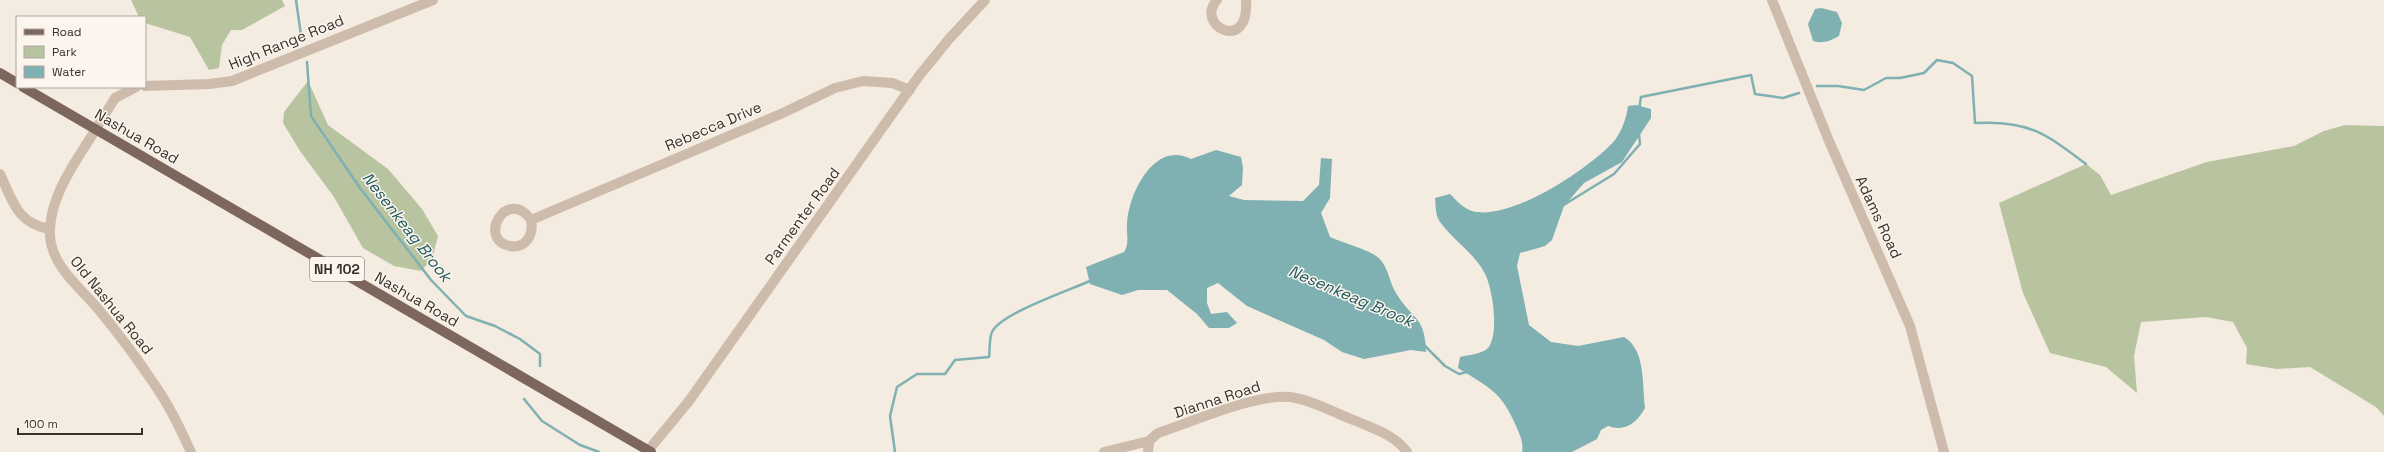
<svg xmlns="http://www.w3.org/2000/svg" width="2384" height="452" font-family="'Space Grotesk',sans-serif">
  <style>
    .green { fill: #b8c4a0 }
    .water { fill: #7fb0b2 }
    .lines { fill: none; stroke-linecap: round; stroke-linejoin: round }
    .stream { stroke: #7fb0b2; stroke-width: 2.5 }
    .minor { stroke: #cdbbac; stroke-width: 10 }
    .tertiary { stroke: #cdbbac; stroke-width: 10 }
    .primary { stroke: #7d675c; stroke-width: 10 }
    .labels { text-anchor: middle; dominant-baseline: central; stroke-width: 3; stroke-linejoin: round; paint-order: stroke }
    .shield { fill: #fbf5ee; stroke: #756b66; stroke-width: 1 }
    .shield-label { font-size: 14px; font-weight: bold; fill: #3b302b }
    .street-label { font-size: 15px; fill: #3b302b; stroke: #fbf5ee }
    .water-label { font-size: 16px; font-style: italic; fill: #1f5a5e; stroke: #fbf5ee }
  </style>
  <rect width="100%" height="100%" fill="#f4ebe1"/>
  <path class="green" d="M131,0H282L285,6L242,30H231L222,45L219,68L209,70L190,37L145,23V17H139Z
    M308,81L328,125L388,169L422,209L438,236L432,259L421,271L394,266L363,248L334,197L300,151L283,123L284,112Z
    M2345,125L2384,126V416L2376,407L2310,367L2277,369L2246,364L2247,348L2233,322L2206,317L2141,322L2134,356L2137,393L2106,367L2050,353L2023,293L1999,203L2086,164L2100,175L2111,195L2207,162L2294,146L2324,131Z"/>
  <path class="water" d="M1821,8L1837,12L1842,23L1839,36C1830,41 1823,44 1813,41L1808,24L1815,9Z
    M1636,105L1651,109V118L1622,162L1584,183L1564,206L1552,240L1545,246L1520,253L1517,266L1529,325L1551,342L1578,346L1624,337C1646,350 1642,385 1645,408C1637,423 1625,432 1608,426L1601,430L1597,439L1572,452H1522C1524,443 1520,436 1517,428C1501,391 1491,389 1458,368L1460,357C1468,355 1481,354 1487,349C1500,337 1493,287 1484,272C1473,252 1453,240 1440,222C1435,215 1436,206 1435,198L1450,194C1457,201 1463,208 1472,211C1510,222 1592,167 1615,140C1622,131 1627,116 1628,106Z
    M1216,150L1241,157L1243,168L1242,185L1229,196L1244,200L1303,201L1319,185L1321,158L1332,159L1330,198L1321,213L1330,237C1344,243 1360,247 1373,254C1389,263 1388,280 1396,293C1412,320 1425,315 1426,352L1411,350L1364,359L1342,352L1324,340L1247,306L1218,283L1207,288V303L1211,314L1227,312L1237,323L1229,328H1209L1197,314L1167,290H1138L1122,295L1090,284L1086,267L1124,252C1130,243 1126,233 1127,223C1129,192 1155,140 1191,159Z"/>
  <g class="lines">
    <path class="stream" d="M296,0L302,42
      M307,62L311,116L360,188L431,280L466,316L495,326L520,339L540,354V366
      M1817,86H1838L1864,90L1886,78H1900L1924,73L1937,60L1953,63L1972,76L1975,123C2028,120 2045,133 2086,164
      M1639,109L1641,97L1751,75L1755,94L1783,98L1799,93
      M1562,206L1614,174L1640,144L1639,134
      M1423,344L1445,366L1459,374L1467,372
      M524,399L542,421L580,445L599,452
      M895,452L890,416L897,387L917,374H945L955,360L989,357C990,350 989,338 992,332C1001,313 1071,290 1092,280"/>
    <path class="minor" d="M1217,0C1194,26 1250,54 1246,0
      M1772,0L1829,141L1910,326L1944,452
      M96,129C77,160 48,197 50,236C52,267 81,288 99,310C117,332 134,354 150,378C167,401 179,426 191,452
      M0,174C13,201 17,224 50,229
      M531,220C534,234 526,249 510,246C476,239 508,186 531,220L783,113L835,88L863,81L892,83L910,90
      M647,452L689,401L919,76L949,39L985,0
      M1104,452L1149,441
      M1148,452L1149,441L1158,433C1192,422 1257,393 1290,397C1312,400 1335,413 1356,421C1374,429 1395,435 1407,452"/>
    <path class="tertiary" d="M145,86L209,84L232,81L433,0
      M96,129L115,98L136,87"/>
    <path class="primary" d="M0,73L17,83
      M23,87L651,452"/>
  </g>
  <g class="labels">
    <rect class="shield" x="310" y="257" width="54" height="24" rx="3"/>
    <g class="shield-label">
      <text x="337" y="269">NH 102</text>
    </g>
    <g class="street-label">
      <text transform="translate(286 42) rotate(-22)">High Range Road</text>
      <text transform="translate(713 126) rotate(-23)">Rebecca Drive</text>
      <text transform="translate(137 136) rotate(30)">Nashua Road</text>
      <text transform="translate(802 216) rotate(-54)">Parmenter Road</text>
      <text transform="translate(1879 217) rotate(65)">Adams Road</text>
      <text transform="translate(417 299) rotate(30)">Nashua Road</text>
      <text transform="translate(112 305) rotate(51)">Old Nashua Road</text>
      <text transform="translate(1217 399) rotate(-18)">Dianna Road</text>
    </g>
    <g class="water-label">
      <text transform="translate(407 227) rotate(52)">Nesenkeag Brook</text>
      <text transform="translate(1351 296) rotate(23)">Nesenkeag Brook</text>
    </g>
  </g>
  <rect x="16" y="16" width="130" height="72" fill="#fbf5ee" stroke="#aea6a0"/>
  <rect x="24" y="29" width="20" height="6" fill="#7d675c" stroke="#aea6a0"/>
  <text x="52" y="36" font-size="12" fill="#3b302b">Road</text>
  <rect x="24" y="46" width="20" height="12" fill="#b8c4a0" stroke="#aea6a0"/>
  <text x="52" y="56" font-size="12" fill="#3b302b">Park</text>
  <rect x="24" y="66" width="20" height="12" fill="#7fb0b2" stroke="#aea6a0"/>
  <text x="52" y="76" font-size="12" fill="#3b302b">Water</text>
  <path d="M18 428v6h124v-6" fill="none" stroke="#3b302b" stroke-width="2"/>
  <text x="24" y="428" font-size="12" fill="#3b302b" stroke="#fbf5ee" stroke-width="3" paint-order="stroke">100 m</text>
</svg>
